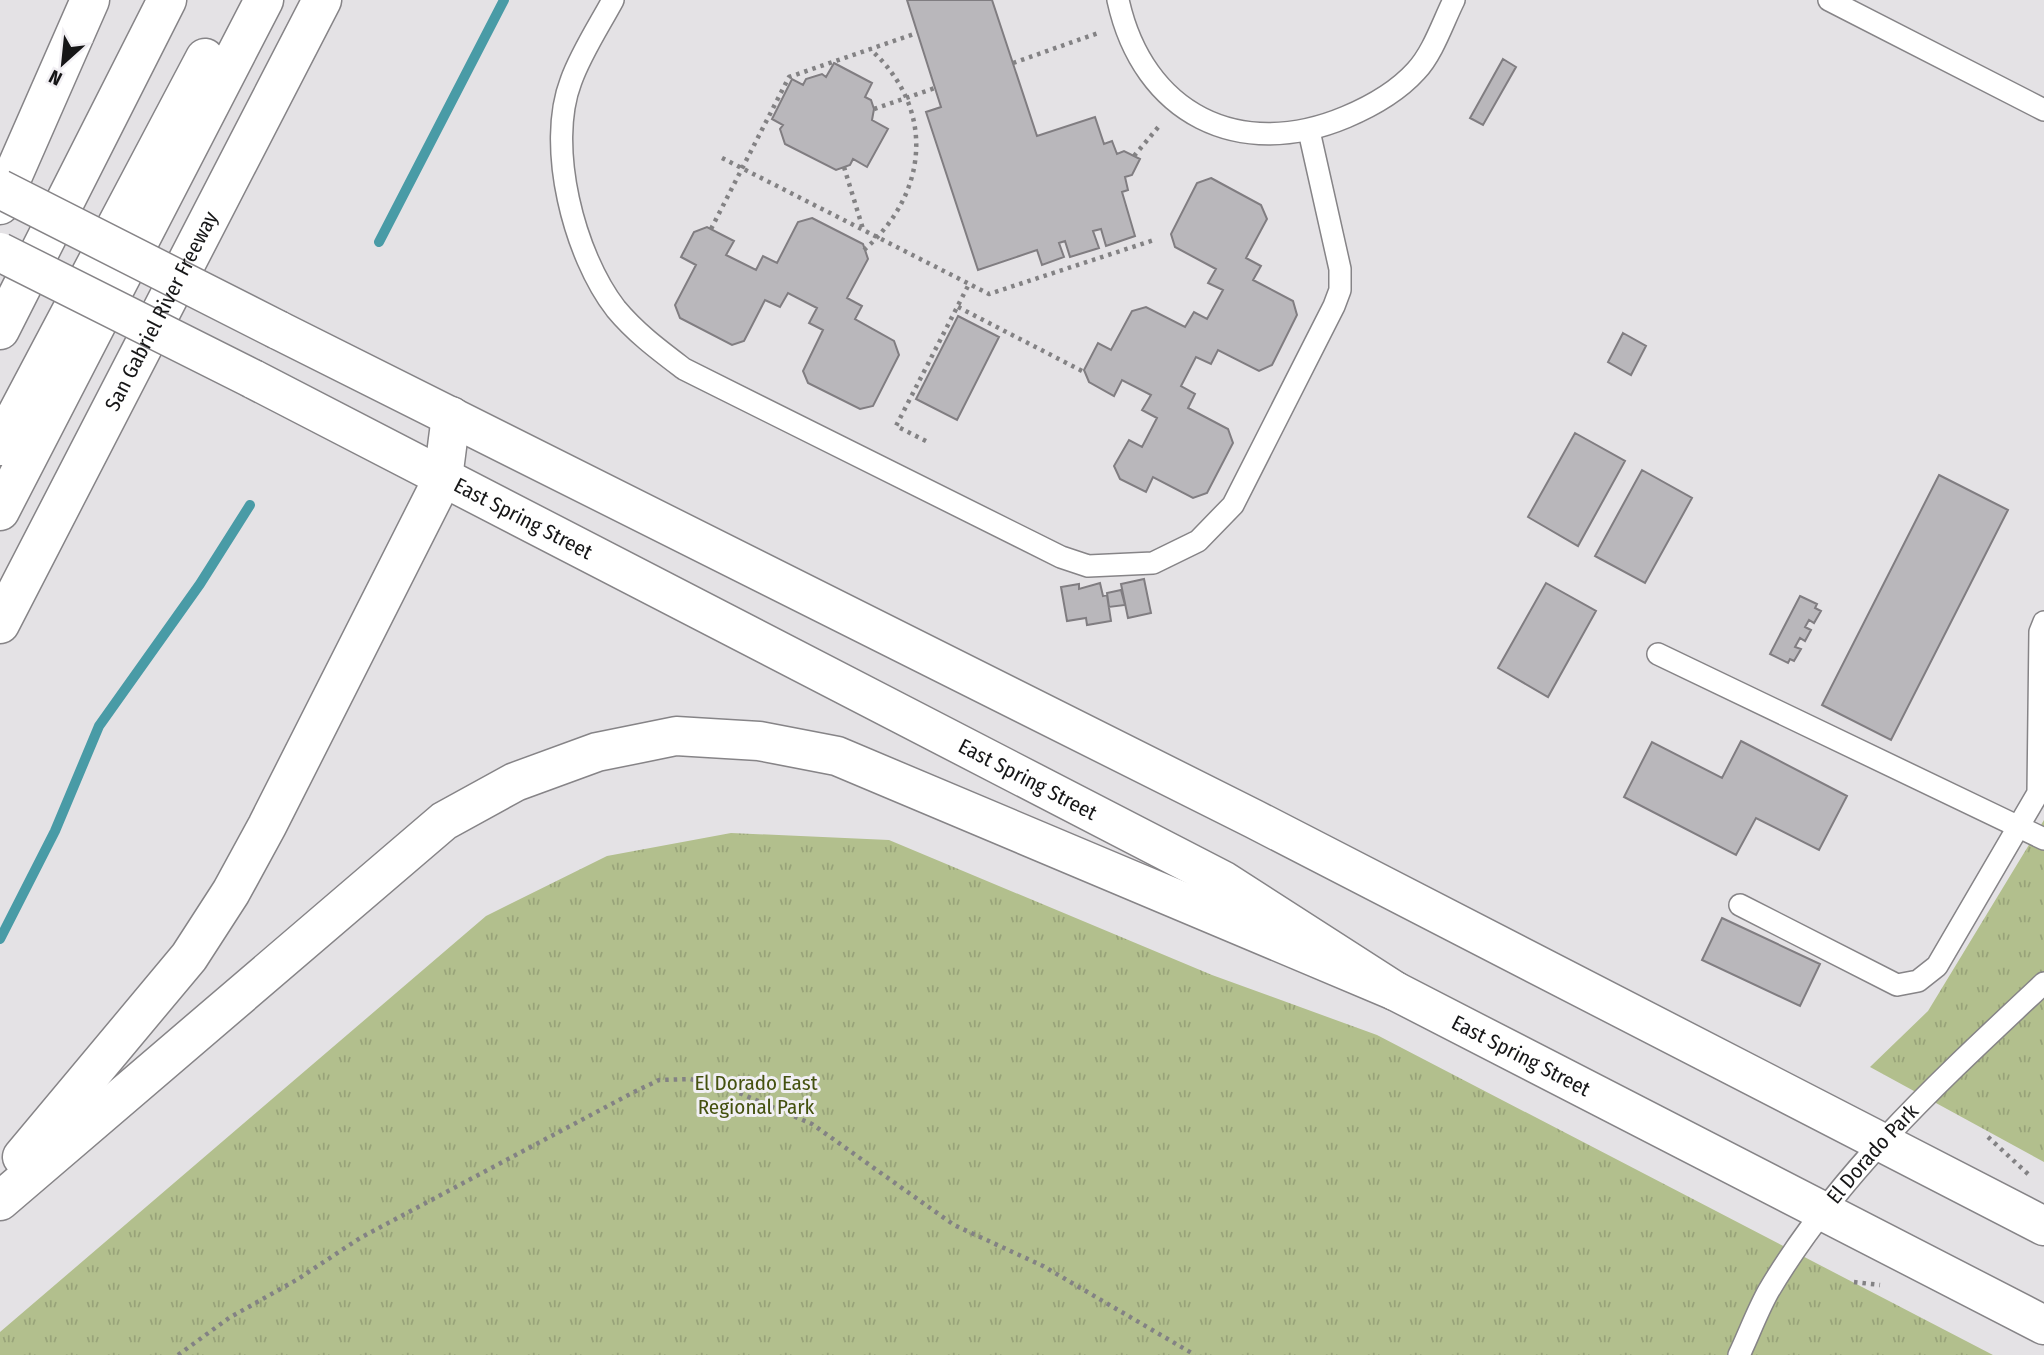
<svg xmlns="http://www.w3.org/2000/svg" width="2044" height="1355" font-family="'Fira Sans Condensed',sans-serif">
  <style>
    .park { fill: url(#park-tufts) }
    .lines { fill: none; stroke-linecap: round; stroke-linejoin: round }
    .stream { stroke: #499ba6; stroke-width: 10 }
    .building { fill: #b9b7bb; stroke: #807d81; stroke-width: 2 }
    .lane-casing { stroke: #868487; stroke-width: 24 }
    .secondary-casing { stroke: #868487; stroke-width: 41 }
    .highway-casing { stroke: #868487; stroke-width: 41 }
    .path { stroke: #838284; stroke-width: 4.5; stroke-dasharray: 3.5 5; stroke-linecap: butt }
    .lane { stroke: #fff; stroke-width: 21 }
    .secondary { stroke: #fff; stroke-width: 38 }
    .highway { stroke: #fff; stroke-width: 38 }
    .secondary-bridge-casing { stroke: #868487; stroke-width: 41; stroke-linecap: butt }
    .secondary-bridge { stroke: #fff; stroke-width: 38 }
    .labels { text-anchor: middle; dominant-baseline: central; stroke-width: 6; stroke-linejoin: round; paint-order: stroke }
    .street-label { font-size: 21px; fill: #161617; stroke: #f1eff3 }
    .park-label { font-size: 21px; fill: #44510f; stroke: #f1eff3 }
  </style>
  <defs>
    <pattern id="park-tufts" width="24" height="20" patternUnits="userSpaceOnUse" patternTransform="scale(1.75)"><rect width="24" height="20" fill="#b2bf8d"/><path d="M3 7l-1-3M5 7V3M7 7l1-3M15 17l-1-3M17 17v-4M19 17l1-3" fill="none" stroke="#98a379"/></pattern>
  </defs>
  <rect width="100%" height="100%" fill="#e4e2e5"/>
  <path class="park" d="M2044,820V1162L1870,1067L1928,1011Z
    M731,833L889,840L1212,975L1377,1035L1993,1355H0V1332L486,916L607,856Z"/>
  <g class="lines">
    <path class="stream" d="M379,242L504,0
      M0,939L55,831L99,726L200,584L250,505"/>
  </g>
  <path class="building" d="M907,0H992L1037,136L1095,117L1104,144L1112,141L1117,154L1124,151L1140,159L1132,175L1125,177L1128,190L1122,192L1135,236L1106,246L1101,229L1093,231L1099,248L1070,257L1065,241L1059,243L1064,257L1042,265L1037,250L978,270L926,112L941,107Z
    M1503,59L1516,67L1483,125L1470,118Z
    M834,63L872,83L865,97L871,100L874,109L872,120L888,129L867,167L853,159L850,165L836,170L785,144L780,129L783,125L772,119L792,79L803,85L806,79L822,74L826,77Z
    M1211,178L1261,205L1267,219L1246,258L1261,266L1253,280L1293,301L1297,315L1272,365L1259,371L1218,350L1211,364L1196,357L1181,386L1195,394L1188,408L1228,429L1233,443L1207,493L1193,498L1153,477L1146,492L1120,479L1114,466L1129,440L1142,447L1157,418L1142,410L1151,395L1122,380L1114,396L1089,382L1084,370L1098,343L1111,350L1132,311L1146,307L1185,327L1194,312L1207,319L1223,290L1208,283L1216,269L1175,247L1171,234L1197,183Z
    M812,218L863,244L868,259L847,298L862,306L855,319L894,341L899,355L873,406L860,409L808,383L803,371L823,330L809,323L817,308L788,293L780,307L765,300L744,341L732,345L680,318L675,305L696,265L681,257L694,232L707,227L734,241L726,255L756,270L763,256L777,263L798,222Z
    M958,316L999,337L957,420L916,399Z
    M1623,333L1646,346L1631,375L1608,362Z
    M1575,433L1625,461L1578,546L1528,517Z
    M1642,470L1692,498L1645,583L1595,556Z
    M1939,475L2008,510L1891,740L1822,705Z
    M1144,579L1151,613L1128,618L1121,584Z
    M1100,583L1103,596L1107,595L1111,621L1087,625L1086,618L1067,621L1061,587L1079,584V589Z
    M1546,583L1596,611L1548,697L1498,668Z
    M1121,590L1125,605L1109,607L1107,593Z
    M1800,596L1817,604L1815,608L1821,611L1814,623L1809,620L1805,627L1811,630L1805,641L1800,638L1795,647L1801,649L1794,661L1790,659L1788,663L1770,654Z
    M1741,741L1847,796L1819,850L1756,818L1736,855L1624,797L1652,742L1722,778Z
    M1722,918L1820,964L1800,1006L1702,960Z"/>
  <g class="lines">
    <defs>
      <g id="lane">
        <path d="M613,0C599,26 581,53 571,81C546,146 574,255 616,309C636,333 659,350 684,369L1061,557L1088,566L1153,563L1198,541L1233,505L1334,306L1340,290V269L1309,131"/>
        <path d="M1118,0C1143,114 1239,162 1346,117C1372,106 1397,92 1416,71C1433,53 1443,22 1454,0"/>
        <path d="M1829,0L2044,110"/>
        <path d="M1658,654L2044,839"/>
        <path d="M1740,905L1897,985L1918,981L1937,966L2038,793L2040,632L2044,622"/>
        <path id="s1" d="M1739,1355C1749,1334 1757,1312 1768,1292C1838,1173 1944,1077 2044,983"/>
      </g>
      <g id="secondary">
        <path d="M278,330L1254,819L2044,1226"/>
        <path id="s2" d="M253,379L1224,881L1395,991L2044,1325"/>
      </g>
      <g id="highway">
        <path d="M0,205L90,0"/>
        <path d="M0,330L167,0"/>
        <path d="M0,446L205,58"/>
        <path d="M0,511L264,0"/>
        <path id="s3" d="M0,624L322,0"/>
        <path d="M22,1157L189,957L231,892L267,826L443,478L451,416"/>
        <path d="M0,1201L444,821L515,782L597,752L676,736L759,741L837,756L1395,991"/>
      </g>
    </defs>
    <use href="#lane" class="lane-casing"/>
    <use href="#secondary" class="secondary-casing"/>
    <use href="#highway" class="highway-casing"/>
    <path class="path" d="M1013,63L1101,32
      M874,109L935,88
      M1134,156L1160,125
      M722,158L989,294L1154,240
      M844,167L863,229
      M711,229L789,77L917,33
      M864,250C929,193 936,108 870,49
      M958,307L1084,372
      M926,441L896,426L969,284
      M1988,1137L2028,1174
      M1854,1282L1880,1285
      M178,1355L229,1318L298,1279L360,1238L634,1092L659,1080L690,1079L730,1089L812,1124L954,1225L1043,1266L1195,1355"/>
    <use href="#lane" class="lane"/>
    <use href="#secondary" class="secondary"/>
    <use href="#highway" class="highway"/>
    <defs>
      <path id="secondary-bridge" d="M0,189L278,330
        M0,252L253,379"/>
    </defs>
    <use href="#secondary-bridge" class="secondary-bridge-casing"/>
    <use href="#secondary-bridge" class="secondary-bridge"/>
  </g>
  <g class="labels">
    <g class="street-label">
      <text stroke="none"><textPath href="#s3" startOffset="352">San Gabriel River Freeway</textPath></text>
      <text stroke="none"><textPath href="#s2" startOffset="304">East Spring Street</textPath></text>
      <text stroke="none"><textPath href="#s2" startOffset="872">East Spring Street</textPath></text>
      <text stroke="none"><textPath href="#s2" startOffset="1438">East Spring Street</textPath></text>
      <text stroke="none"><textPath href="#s1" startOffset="243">El Dorado Park</textPath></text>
    </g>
    <g class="park-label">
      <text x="756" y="1083">El Dorado East<tspan x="756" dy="24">Regional Park</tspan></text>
    </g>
  </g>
  <g transform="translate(63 63) rotate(207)" stroke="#f1eff3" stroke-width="5" paint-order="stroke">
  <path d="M0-5L12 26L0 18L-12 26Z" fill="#161617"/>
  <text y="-10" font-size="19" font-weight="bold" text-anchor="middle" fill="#161617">N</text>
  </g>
</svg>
